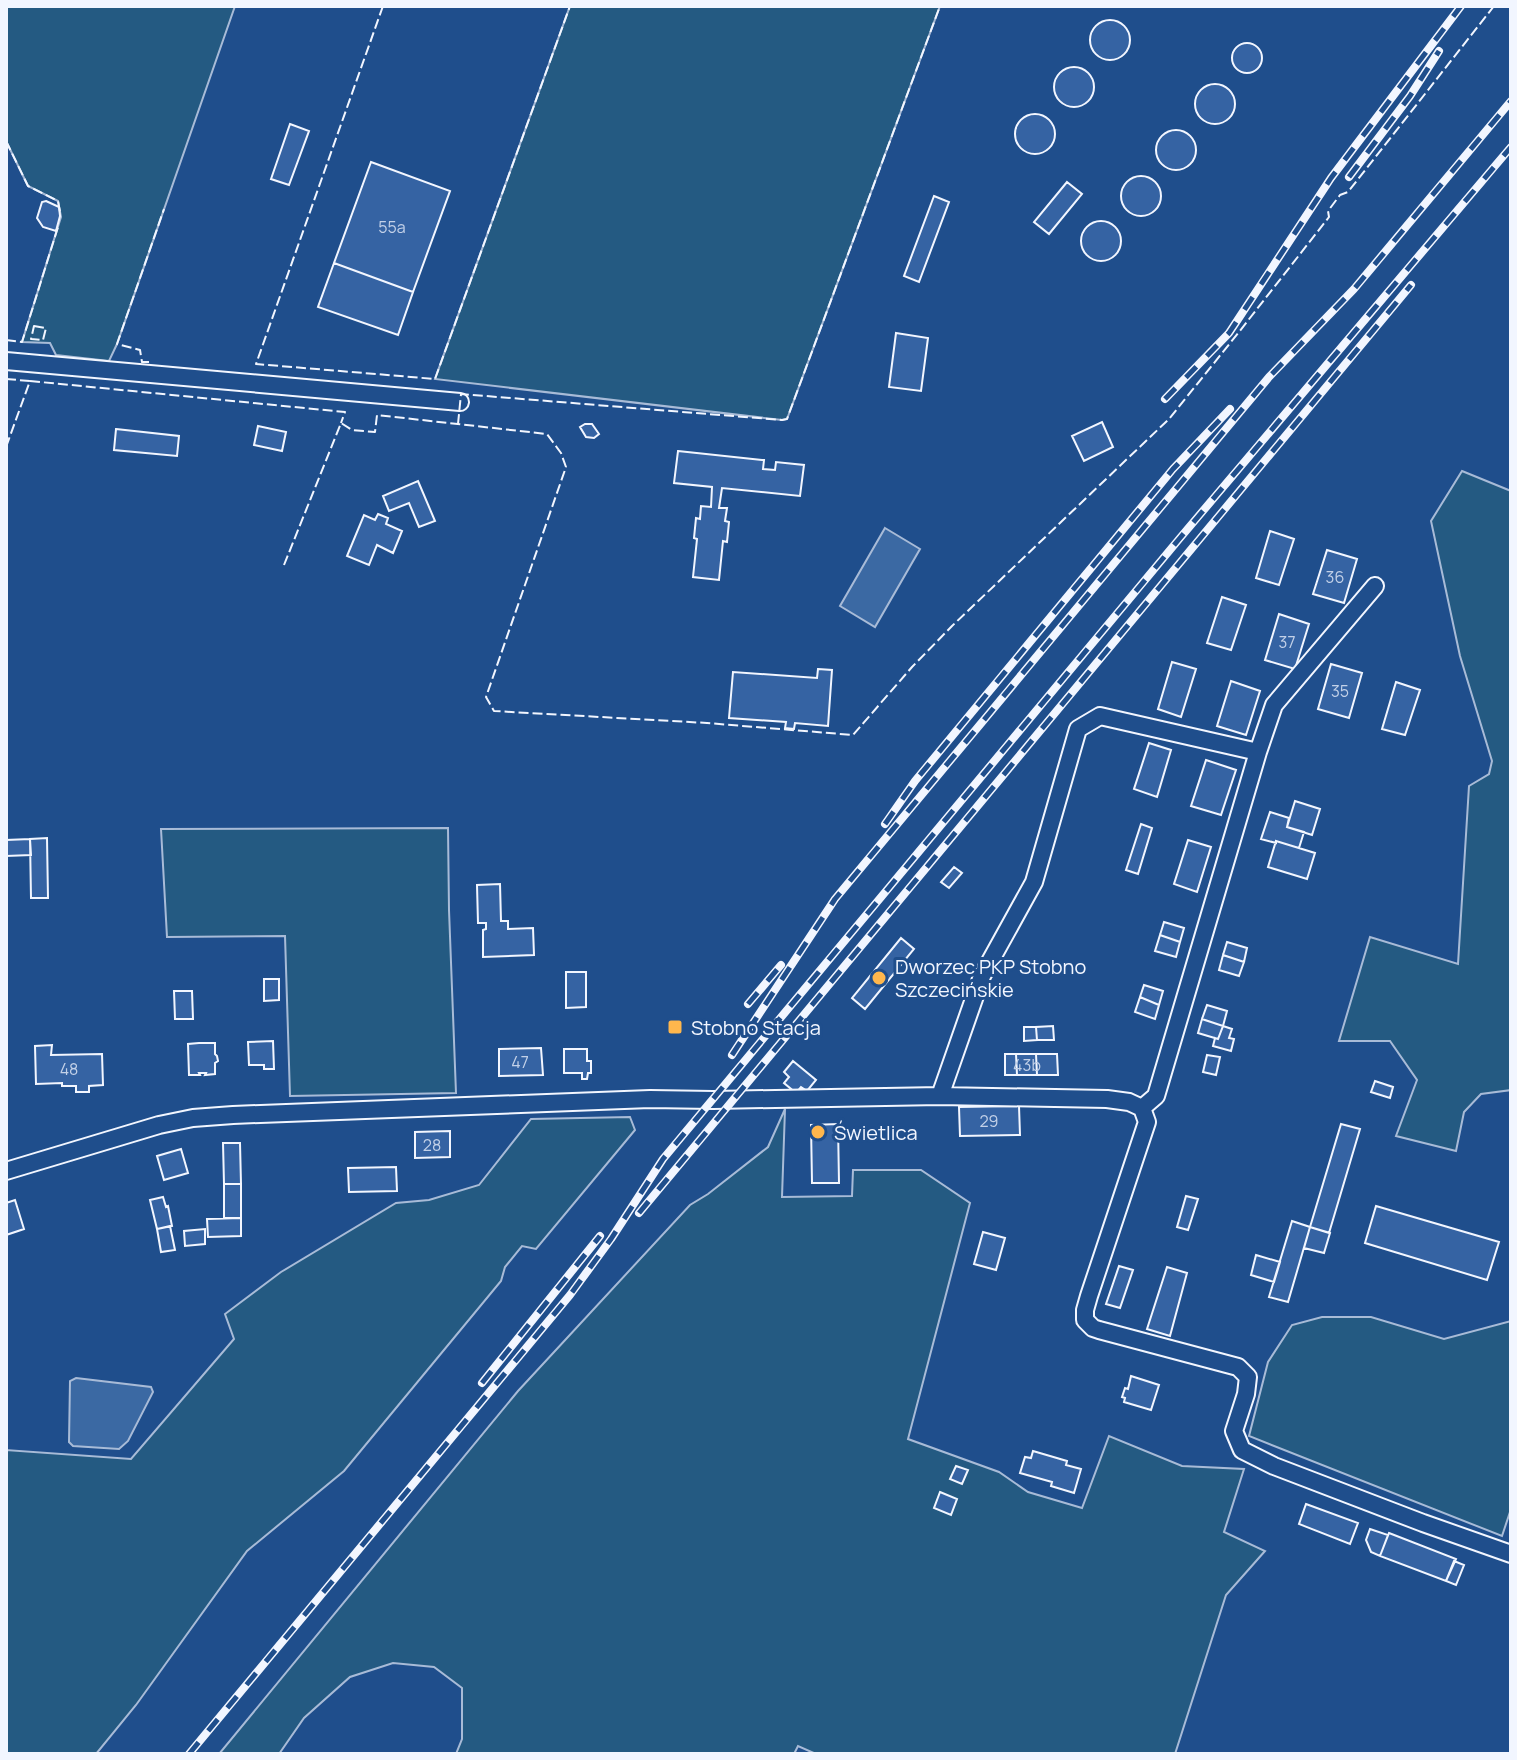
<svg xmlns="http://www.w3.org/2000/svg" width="1517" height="1760" font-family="Manrope,sans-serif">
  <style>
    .green { fill: #245a82; stroke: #a8bbd7; stroke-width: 2 }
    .water { fill: #3b69a3; stroke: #a8bbd7; stroke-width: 2 }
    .building { fill: #3563a3; stroke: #f2f6ff; stroke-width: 2 }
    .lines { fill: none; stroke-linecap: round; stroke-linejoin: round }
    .minor-casing { stroke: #f2f6ff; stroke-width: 20 }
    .minor { stroke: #1f4e8c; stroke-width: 16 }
    .rail-casing { stroke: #f2f6ff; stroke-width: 8 }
    .rail { stroke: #1f4e8c; stroke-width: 5; stroke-dasharray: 15; stroke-linecap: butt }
    .fence { stroke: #f2f6ff; stroke-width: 2; stroke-dasharray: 10 4; stroke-linecap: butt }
    .poi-dot { fill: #ffb74d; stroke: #1f4e8c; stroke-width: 3 }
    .labels { text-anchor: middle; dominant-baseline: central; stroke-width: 6; stroke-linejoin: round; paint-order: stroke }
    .number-label { font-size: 16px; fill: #c3d1e8 }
    .poi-label { font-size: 20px; fill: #f2f6ff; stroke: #1f4e8c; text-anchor: start }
  </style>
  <rect width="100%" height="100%" fill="#1f4e8c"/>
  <path class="green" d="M6,6H235L117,344L109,361L56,355L50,343L22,342L61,217L58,201L28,186L6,141Z
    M570,6H940L787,419L782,420L435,379Z
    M1462,471L1511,491V1090L1481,1094L1464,1112L1456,1151L1396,1136L1417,1080L1390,1041H1339L1370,937L1458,964L1469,786L1489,774L1492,761L1460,656L1431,521Z
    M448,828L449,910L456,1093L290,1096L285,936L167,937L161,829Z
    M785,1109L782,1197L852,1196L853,1170H921L970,1203L908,1439L999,1472L1028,1492L1082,1508L1109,1436L1182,1466L1244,1469L1224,1532L1265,1551L1226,1595L1175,1754H816L798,1746L794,1754H456L462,1739V1688L434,1667L393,1663L350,1677L304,1718L279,1754H219L518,1391L690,1205L708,1194L768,1147Z
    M630,1117L635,1130L536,1249L522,1246L505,1267L501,1281L344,1471L247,1551L136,1705L96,1754H6V1450L131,1459L234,1339L225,1314L281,1272L396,1203L429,1200L479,1185L531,1119Z
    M1322,1317H1371L1444,1339L1511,1321V1509L1502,1536L1249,1436L1268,1362L1292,1325Z"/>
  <path class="water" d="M885,528L920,549L875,627L840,606Z
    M76,1378L151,1387L153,1392L128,1441L119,1449L73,1446L69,1442L70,1381Z"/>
  <path class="building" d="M1090 40a20 20 0 1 1 40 0a20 20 0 1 1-40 0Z
    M1232 58a15 15 0 1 1 30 0a15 15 0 1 1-30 0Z
    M1054 87a20 20 0 1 1 40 0a20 20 0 1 1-40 0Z
    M1195 104a20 20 0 1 1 40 0a20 20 0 1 1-40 0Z
    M1015 134a20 20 0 1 1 40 0a20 20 0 1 1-40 0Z
    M290,124L309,131L289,185L271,179Z
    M1156 150a20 20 0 1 1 40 0a20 20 0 1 1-40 0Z
    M371,162L450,191L413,292L334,263Z
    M1121 196a20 20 0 1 1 40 0a20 20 0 1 1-40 0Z
    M1067,182L1082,194L1049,234L1034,222Z
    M934,196L949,202L919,282L904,276Z
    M46,201L59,207L60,216L56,231L43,227L37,218L42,202Z
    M1081 241a20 20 0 1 1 40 0a20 20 0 1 1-40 0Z
    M334,263L413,292L398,335L318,307Z
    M896,333L928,338L921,391L889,387Z
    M1102,422L1113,447L1084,461L1072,436Z
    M585,424H592L599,434L594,438L586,437L580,427Z
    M258,426L286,432L282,451L254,445Z
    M116,429L179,436L177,456L114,450Z
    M678,451L762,460H764L763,469L775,470L776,462L804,465L800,496L722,488L719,508H727L725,521L729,522L727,542L723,541L719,580L693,577L697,539L694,538L696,518L700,519L701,506L711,507L712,487L674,483Z
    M418,481L435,521L419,527L409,503L389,511L383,496Z
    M378,514L388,518L386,524L402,531L393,553L377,545L369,565L347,556L364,515L375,520Z
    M1270,531L1294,539L1279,585L1256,578Z
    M1327,550L1357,559L1344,603L1313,594Z
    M1222,597L1246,605L1231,650L1207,643Z
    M1279,614L1309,624L1295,669L1265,660Z
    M1172,662L1196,669L1181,717L1158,709Z
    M1331,664L1362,673L1349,718L1318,709Z
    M818,669L832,670L828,726L795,723L794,729L785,728L786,722L729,718L733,672L817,678Z
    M1231,681L1260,691L1246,735L1217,726Z
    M1396,682L1420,690L1405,735L1382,729Z
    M1149,743L1171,750L1157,797L1134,789Z
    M1206,760L1236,770L1221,815L1191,806Z
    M1295,801L1320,809L1312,835L1287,827Z
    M1270,812L1289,818L1287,827L1304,832L1299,848L1276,841V843L1261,839Z
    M1141,824L1152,828L1138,874L1126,870Z
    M47,838L48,898H31L30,839Z
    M30,839L31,855L6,856V840Z
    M1188,840L1211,847L1197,892L1174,884Z
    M1276,841L1315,853L1307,879L1268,867Z
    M954,867L962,873L949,888L941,882Z
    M500,884L501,921H508V929L533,928L534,955L483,957V930L486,929V923H478L477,885Z
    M1164,922L1184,928L1180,942L1160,935Z
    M1160,935L1180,942L1176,957L1155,951Z
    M901,938L914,949L865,1009L852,998Z
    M1227,942L1247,948L1244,962L1223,955Z
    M1223,955L1244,962L1239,976L1219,970Z
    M566,972H586V1007L566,1008Z
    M264,979H279V1000L264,1001Z
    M1144,985L1163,991L1159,1005L1140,997Z
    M174,991H192L193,1019H175Z
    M1140,997L1159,1005L1155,1019L1135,1012Z
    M1207,1005L1227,1011L1223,1026L1202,1019Z
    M1202,1019L1223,1026L1218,1039L1198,1033Z
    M1053,1026L1054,1040H1037L1036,1027Z
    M1223,1026L1232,1029L1229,1038L1234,1039L1231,1051L1213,1046L1215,1038L1218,1039Z
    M1024,1027H1036L1037,1040L1024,1041Z
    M273,1041L274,1069H264V1065H249L248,1042Z
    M199,1043H215V1054L217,1056L218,1061L215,1063V1074L205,1075L206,1073H199L200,1075H189L188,1044Z
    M52,1045L51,1055L102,1054L103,1085L89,1086V1092H76V1086H62V1083L36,1084L35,1046Z
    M541,1048L543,1075L499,1076V1049Z
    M564,1049H587V1061H591V1073H588L587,1079H582V1073H564Z
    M1005,1054H1016L1017,1075H1005Z
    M1016,1054H1036L1037,1075H1017Z
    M1036,1054H1057L1058,1075H1037Z
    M1207,1055L1220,1057L1216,1075L1203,1072Z
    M793,1061L816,1080L807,1091L801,1087L796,1093L784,1083L789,1077L784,1072Z
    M1375,1081L1393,1087L1390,1098L1371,1092Z
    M1019,1106L1020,1135L960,1136L959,1107Z
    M838,1124L839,1183H812L811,1125Z
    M1341,1124L1360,1129L1329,1233L1310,1227Z
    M450,1131V1157L415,1158V1132Z
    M223,1143H240L241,1184H224Z
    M181,1149L188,1173L164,1180L157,1156Z
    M396,1167L397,1191L349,1192L348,1168Z
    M224,1184H241V1218H224Z
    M1186,1196L1198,1199L1188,1230L1177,1227Z
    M163,1197L166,1207L168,1206L172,1226L157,1229L150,1200Z
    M15,1200L24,1229L6,1235V1203Z
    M1376,1206L1499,1242L1487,1280L1365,1243Z
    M241,1218V1236L208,1237L207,1219Z
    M1292,1221L1310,1227L1288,1302L1269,1297Z
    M170,1226L175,1250L161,1252L157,1229Z
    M1310,1227L1330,1233L1324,1253L1304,1248Z
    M205,1229V1244L185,1246L184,1231Z
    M983,1232L1005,1238L996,1270L974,1264Z
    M1256,1255L1280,1262L1274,1282L1251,1275Z
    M1119,1266L1133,1270L1120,1308L1106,1304Z
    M1167,1267L1187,1273L1170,1336L1147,1329Z
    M1131,1376L1159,1385L1151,1410L1124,1402L1125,1398L1122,1397L1125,1388L1128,1389Z
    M1033,1451L1067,1461L1066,1465L1081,1469L1074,1493L1051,1486L1052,1482L1020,1473L1025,1457L1031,1458Z
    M956,1466L968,1470L962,1484L950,1479Z
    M940,1492L957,1499L951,1515L934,1508Z
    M1306,1504L1358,1523L1350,1544L1299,1524Z
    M1370,1529L1388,1535L1380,1556L1371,1552L1366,1540Z
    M1389,1533L1456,1559L1446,1581L1380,1556Z
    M1454,1561L1464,1565L1456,1585L1446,1581Z"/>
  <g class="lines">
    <defs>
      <path id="minor" d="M6,361L460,402
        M940,1096L982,976L1034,882L1078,729L1100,716L1258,752
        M1142,1108L1156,1096L1258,752L1274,705L1375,586
        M6,1171L159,1125L193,1118L233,1115L650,1099L713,1100L940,1096L1107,1099L1129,1102L1142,1108L1147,1122L1089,1296L1085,1310V1320L1093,1328L1099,1330L1238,1367L1248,1377L1246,1394L1234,1431L1242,1450L1274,1466L1423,1523L1511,1554"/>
    </defs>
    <use href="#minor" class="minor-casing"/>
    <use href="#minor" class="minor"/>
    <defs>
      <path id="rail" d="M1349,177L1410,96L1439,51
        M1165,399L1229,333L1331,178L1461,6
        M885,824L915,781L1173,469L1230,409
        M748,1004L781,965
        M732,1055L835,899L1269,377L1354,289L1511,101
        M639,1213L1411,285
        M482,1383L600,1236
        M189,1754L570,1295L611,1239L663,1159L1180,538L1511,147"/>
    </defs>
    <use href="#rail" class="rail-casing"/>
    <use href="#rail" class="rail"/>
    <path class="fence" d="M383,6L256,364L435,379L570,6
      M6,141L28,186L58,201L60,212
      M34,326L46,328L43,340L31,339Z
      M6,340L22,342L58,227
      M149,362H142L140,350L117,344L164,209
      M6,379L30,381L6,447
      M30,381L345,412L341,423
      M458,424L461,394L782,420L787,419L940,6
      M284,565L341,423L352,430L375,432L377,415L547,434L561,453L566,467L486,697L494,711L707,723L853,735L912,667L952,626L1169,419L1239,332L1329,217L1328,211L1340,195L1348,192L1494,6"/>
  </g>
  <g class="poi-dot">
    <circle cx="879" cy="978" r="8"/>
    <rect x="667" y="1019" width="16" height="16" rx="4"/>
    <circle cx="818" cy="1132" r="8"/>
  </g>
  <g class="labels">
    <g class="number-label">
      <text x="392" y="227">55a</text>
      <text x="1335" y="577">36</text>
      <text x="1287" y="642">37</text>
      <text x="1340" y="691">35</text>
      <text x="520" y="1062">47</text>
      <text x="1027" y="1065">43b</text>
      <text x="69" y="1069">48</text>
      <text x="989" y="1121">29</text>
      <text x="432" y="1145">28</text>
    </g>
    <g class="poi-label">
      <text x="895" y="966">Dworzec PKP Stobno<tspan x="895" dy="23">Szczecińskie</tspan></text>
      <text x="691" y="1027">Stobno Stacja</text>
      <text x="834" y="1132">Świetlica</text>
    </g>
  </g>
  <rect width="1517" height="1760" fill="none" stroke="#f2f6ff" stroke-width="16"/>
</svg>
